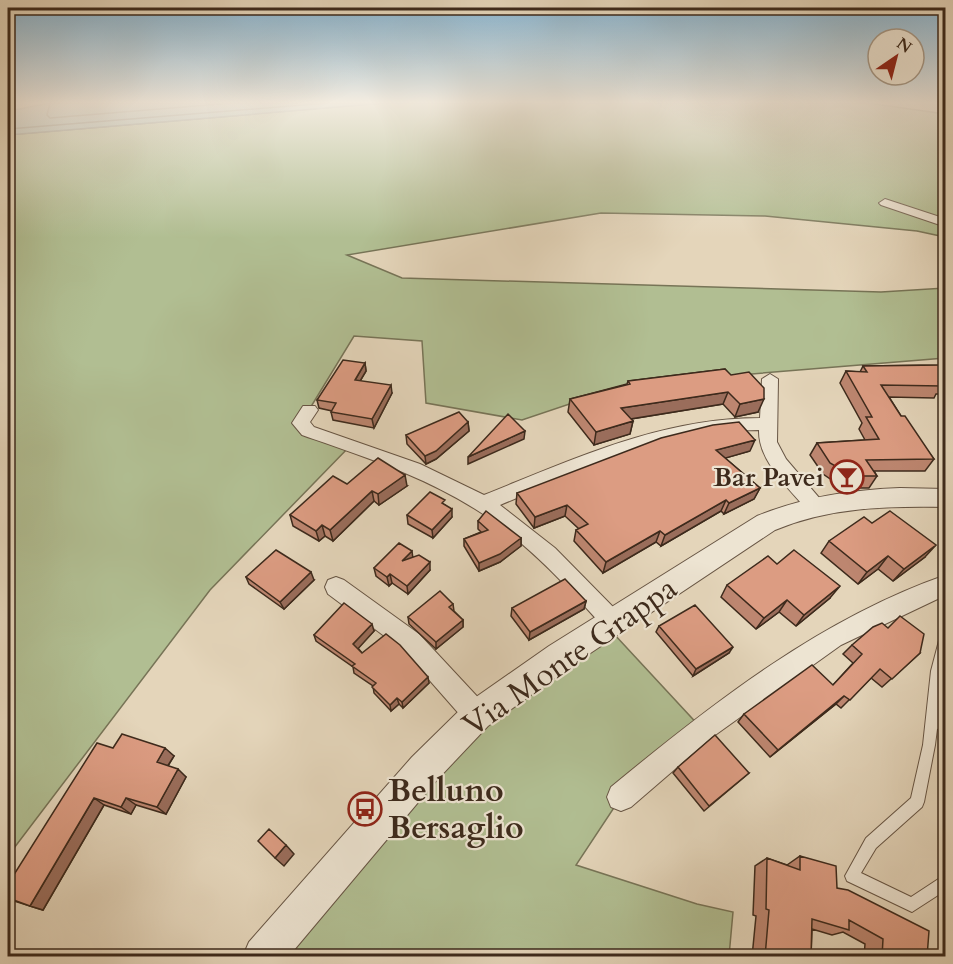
<svg xmlns="http://www.w3.org/2000/svg" width="953" height="964" font-family="Cardo,serif">
  <style>
    .green { fill: #b1be92; stroke: #777457; stroke-width: 1.5 }
    .water { fill: #97b8b5; stroke: #737f78; stroke-width: 1.5 }
    .lines { fill: none; stroke-linecap: round; stroke-linejoin: round }
    .shore { stroke: #6a7168; stroke-width: 1.5 }
    .service-casing { stroke: #675544; stroke-width: 2 }
    .minor-casing { stroke: #675544; stroke-width: 2 }
    .tertiary-casing { stroke: #675544; stroke-width: 2 }
    .service { fill: #ede4d2; fill-rule: evenodd }
    .minor { fill: #ede4d2; fill-rule: evenodd }
    .tertiary { fill: #ede4d2; fill-rule: evenodd }
    .wall { fill: #bd8670; stroke: #3d2a1c; stroke-width: 1.5 }
    .shaded-wall { fill: #9a6d5b; stroke: #3d2a1c; stroke-width: 1.5 }
    .building { fill: #dc9c82; stroke: #3d2a1c; stroke-width: 1.5 }
    .labels { text-anchor: middle; dominant-baseline: central; stroke-width: 4.5; stroke-linejoin: round; paint-order: stroke }
    .poi-label { font-size: 26px; font-weight: bold; fill: #3d2a1c; stroke: #ede4d2; text-anchor: end }
    .near-street-label { font-size: 32px; fill: #3d2a1c; stroke: #ede4d2 }
    .near-poi-label { font-size: 32px; font-weight: bold; fill: #3d2a1c; stroke: #ede4d2; text-anchor: start }
  </style>
  <rect width="100%" height="100%" fill="#e4d5ba"/>
  <filter id="stains"><feTurbulence type="fractalNoise" baseFrequency=".00333" numOctaves="4"/><feColorMatrix values="0 0 0 0 .2 0 0 0 0 .09 0 0 0 0 .02 0 0 0 .5 -.17"/></filter>
  <radialGradient id="worn" r=".72"><stop offset=".6" stop-color="#630" stop-opacity="0"/><stop offset="1" stop-color="#630" stop-opacity=".3"/></radialGradient>
  <path class="green" d="M384,103H868L945,114V237L917,231L765,216L601,213L347,255L402,278L881,292L945,288V358L629,384L522,420L426,403L422,341L354,336L301,423L350,446L210,590L8,856V135Z
    M601,620L702,729L621,797L576,865L697,904L733,912L729,956H254L407,775Z"/>
  <path class="water" d="M50,103H384L8,135V111Z"/>
  <g class="lines">
    <path class="shore" d="M50,103L47,115L50,118L232,103
      M8,129L327,103"/>
    <defs>
      <path id="service" d="M946,628V659L943,671L938,716L946,714V726L937,729L935,745L924,802L922,807L876,848L861,873L911,897L946,874V890L912,912L847,881L845,876L866,838L911,798L923,745L931,671L941,633L942,630Z"/>
      <path id="minor" d="M885,199L946,219V227L881,205L879,203Z
        M770,374L778,379L777,442L786,459L821,500L824,505L821,510L814,513L807,510C789,488 758,461 759,430C666,430 585,470 500,505L555,548L621,615L625,622L621,629L613,632L605,629C569,588 531,547 486,516C430,478 365,457 302,435L292,423L303,406H315L318,410L310,422L314,427L420,464L484,495C574,459 661,418 760,418L762,379Z
        M946,575V595L841,645L711,738L631,807L621,811L611,807L607,797L611,787C713,703 820,619 946,575Z
        M336,577L344,580L419,634L486,706L490,715L486,724L477,728L468,724L403,650L328,594L325,587L328,580Z"/>
      <path id="tertiary" d="M900,488L946,489V507C887,506 830,507 775,530L571,666L488,726L436,781L289,956H243L249,942L412,757L466,704L549,646L757,516C804,497 849,490 900,488Z"/>
    </defs>
    <use href="#service" class="service-casing"/>
    <use href="#minor" class="minor-casing"/>
    <use href="#tertiary" class="tertiary-casing"/>
    <use href="#service" class="service"/>
    <use href="#minor" class="minor"/>
    <use href="#tertiary" class="tertiary"/>
  </g>
  <path class="wall" d="M943,362H945V394H936L934,398L889,397L901,416L934,459L925,471H874L877,476L869,488H853L850,484L839,485L823,474L810,455L817,443L865,440L859,429L862,423L840,383L846,371L860,372L863,366L940,365Z
    M365,363L366,371L360,381L392,393L374,428L333,420L331,412L332,411L319,408L317,400Z
    M725,369L758,412L735,417L723,404L631,419L633,421L630,434L594,445L568,412L570,399L627,384L628,381Z
    M468,422L469,431L436,459L426,464L407,444L406,435Z
    M945,427V436L942,431Z
    M750,451L725,458L760,488L754,499L724,514L721,511L661,546L656,542L603,573L574,541L576,530L579,529L565,516L534,528L516,504L517,493Z
    M347,484L407,486L379,505L374,501L333,541L325,536L319,541L293,526L290,515Z
    M445,505L452,517L433,538L408,524L407,515Z
    M478,521L521,538V546L500,562L479,571L464,546V539L481,532L478,529Z
    M872,523L925,557L893,581L878,569L858,584L821,553L829,541Z
    M413,557L430,570L408,594L392,583L389,586L376,576L374,568Z
    M777,564L830,598L796,626L779,612L756,629L721,597L727,585Z
    M246,577L314,580L284,609L249,584Z
    M586,601L584,609L529,640L511,616L512,608Z
    M453,604L454,611L463,620V627L436,649L409,624L408,617Z
    M659,626L729,653L693,676L656,632Z
    M374,631L358,648L362,653L429,683L403,708L399,704L391,711L374,693L373,686L354,673L353,667L316,641L314,635Z
    M852,645L920,653L882,687L871,678L841,708L836,704L770,757L738,722L744,714L833,685L853,663L843,654Z
    M113,748L174,756L168,766L186,777L166,814L136,805L131,814L104,805L43,910L8,899Z
    M678,767L749,773L704,811L673,773Z
    M800,856L837,888L927,957H864L865,944L843,932L832,935L812,929L811,957H752L756,916L753,915L755,866L767,858L787,865Z"/>
  <path class="shaded-wall" d="M365,363L366,371L356,388L355,380Z
    M391,385L392,393L374,428L372,419Z
    M728,392L723,404L618,421L621,408Z
    M764,399L758,412L735,417L740,404Z
    M633,421L630,434L594,445L596,432Z
    M468,422L469,431L436,459L426,464L425,456Z
    M525,431L524,439L468,464V457Z
    M755,440L750,451L712,462L716,450Z
    M405,475L407,486L379,505L378,494Z
    M760,488L754,499L724,514L729,503Z
    M372,491L374,501L333,541L330,530Z
    M726,500L721,511L661,546L665,535Z
    M567,505L565,516L534,528L535,517Z
    M452,509V517L433,538L432,530Z
    M322,525L325,536L319,541L316,531Z
    M660,531L656,542L603,573L606,562Z
    M521,538V546L500,562L479,571V563Z
    M936,545L925,557L893,581L904,569Z
    M412,551L413,559L402,561Z
    M888,556L878,569L858,584L867,572Z
    M430,562V570L408,594L407,586Z
    M311,572L314,580L284,609L280,602Z
    M390,574L392,583L389,586L387,577Z
    M840,586L830,598L796,626L804,615Z
    M787,600L779,612L756,629L764,618Z
    M586,601L584,609L529,640L530,632Z
    M463,620V627L436,649V642Z
    M372,624L374,631L356,651L353,644Z
    M733,647L729,653L693,676L696,669Z
    M428,677L429,683L403,708L402,702Z
    M844,696L836,704L770,757L778,750Z
    M397,698L399,704L391,711L390,705Z
    M165,748L174,756L165,770L157,762Z
    M178,769L186,777L166,814L157,807Z
    M94,798L104,805L43,910L30,906Z
    M126,798L136,805L131,814L121,807Z
    M286,845L294,854L284,866L275,858Z"/>
  <path class="building" d="M343,360L365,363L355,380L391,385L372,419L331,412L336,403L317,400Z
    M943,362H945V382H939L942,386L881,385L901,416H905L934,459L866,460L877,476H861L857,472L847,473L830,463L817,443L879,439L866,417H872L846,371L867,372L863,366L942,365Z
    M725,369L731,375L749,372L764,388V399L740,404L728,392L621,408L633,421L596,432L570,399L630,384L628,381Z
    M459,412L468,422L436,451L425,456L406,435Z
    M508,414L525,431L468,457Z
    M739,422L755,440L716,450L760,488L729,503L726,500L665,535L660,531L606,562L576,530L588,524L567,505L535,517L517,493L661,438L713,425Z
    M378,458L405,475L378,494L372,491L330,530L322,525L316,531L290,515L333,476L347,484Z
    M430,492L445,500L442,503L452,509L432,530L407,515Z
    M486,511L521,538L500,554L479,563L464,539L488,530L478,521Z
    M890,511L936,545L904,569L888,556L867,572L829,541L864,517L872,523Z
    M399,543L412,551L402,561L419,555L430,562L407,586L390,574L387,577L374,568Z
    M276,550L311,572L280,602L246,577Z
    M794,550L840,586L804,615L787,600L764,618L727,585L768,556L777,564Z
    M565,579L586,601L530,632L512,608Z
    M440,591L453,604L449,607L463,620L436,642L408,617Z
    M344,603L372,624L353,644L362,653L386,634L400,645L428,677L402,702L397,698L390,705L372,687L376,683L352,666L355,664L314,635Z
    M695,605L733,647L696,669L659,626Z
    M900,616L924,634L920,653L892,679L880,669L850,700L844,696L778,750L744,714L812,665L833,685L862,654L852,645L873,627L882,623L888,628Z
    M122,734L165,748L157,762L178,769L157,807L126,798L121,807L94,798L30,906L8,898V884L97,743L113,748Z
    M715,735L749,773L709,806L678,767Z
    M269,829L286,845L275,858L258,841Z
    M800,856L836,866L837,888L848,890L929,931L927,957H882L883,939L849,920V930L812,919L811,957H765L769,910L766,909L767,858L800,870Z"/>
  <linearGradient id="sky" x2="0" y2="1"><stop stop-color="#87b6d4"/><stop offset="0.43" stop-color="#f3ece0"/><stop offset="1" stop-color="#f3ece0" stop-opacity="0"/></linearGradient>
  <rect width="953" height="238" fill="url(#sky)"/>
  <defs>
    <symbol id="bar-ring" viewBox="-11 -11 22 22"><circle r="9.5" fill="#ede4d2" stroke="#8f2418" stroke-width="1.5"/><path d="M-6-5H6L.8 .8V4.5H3.5V6h-7V4.5H-.8V.8Z" fill="#8f2418"/></symbol>
    <symbol id="bus-ring" viewBox="-11 -11 22 22"><circle r="9.5" fill="#ede4d2" stroke="#8f2418" stroke-width="1.5"/><path d="M-5-6H5V4H4V6H2V4H-2V6H-4V4H-5ZM-3.5-4V0h7V-4ZM-3.5 1.2v1.5H-2V1.2ZM2 1.2v1.5H3.5V1.2Z" fill="#8f2418"/></symbol>
  </defs>
  <g fill-rule="evenodd">
    <use href="#bar-ring" x="828" y="458" width="38" height="38"/>
    <use href="#bus-ring" x="346" y="790" width="38" height="38"/>
  </g>
  <g class="labels">
    <g class="poi-label">
      <text x="824" y="477">Bar Pavei</text>
    </g>
    <g class="near-street-label">
      <text transform="translate(570 657) rotate(-35)">Via Monte Grappa</text>
    </g>
    <g class="near-poi-label">
      <text x="388" y="791">Belluno<tspan x="388" dy="37">Bersaglio</tspan></text>
    </g>
  </g>
  <rect width="953" height="964" fill="none" stroke="#e4d5ba" stroke-width="30"/>
  <rect x="9" y="9" width="935" height="946" fill="none" stroke="#3d2a1c" stroke-width="3"/>
  <rect x="15" y="15" width="923" height="934" fill="none" stroke="#3d2a1c" stroke-width="1.5"/>
  <g transform="translate(896 57) rotate(35)"><circle r="28" fill="#ede4d2" stroke="#a79a89" stroke-width="1.5"/>
  <path d="M0-4.5L10 22L0 15L-10 22Z" fill="#8f2418"/>
  <text y="-9" font-size="16" font-weight="bold" text-anchor="middle" fill="#3d2a1c">N</text>
  </g>
  <rect width="100%" height="100%" filter="url(#stains)"/>
  <rect width="100%" height="100%" fill="url(#worn)"/>
</svg>
